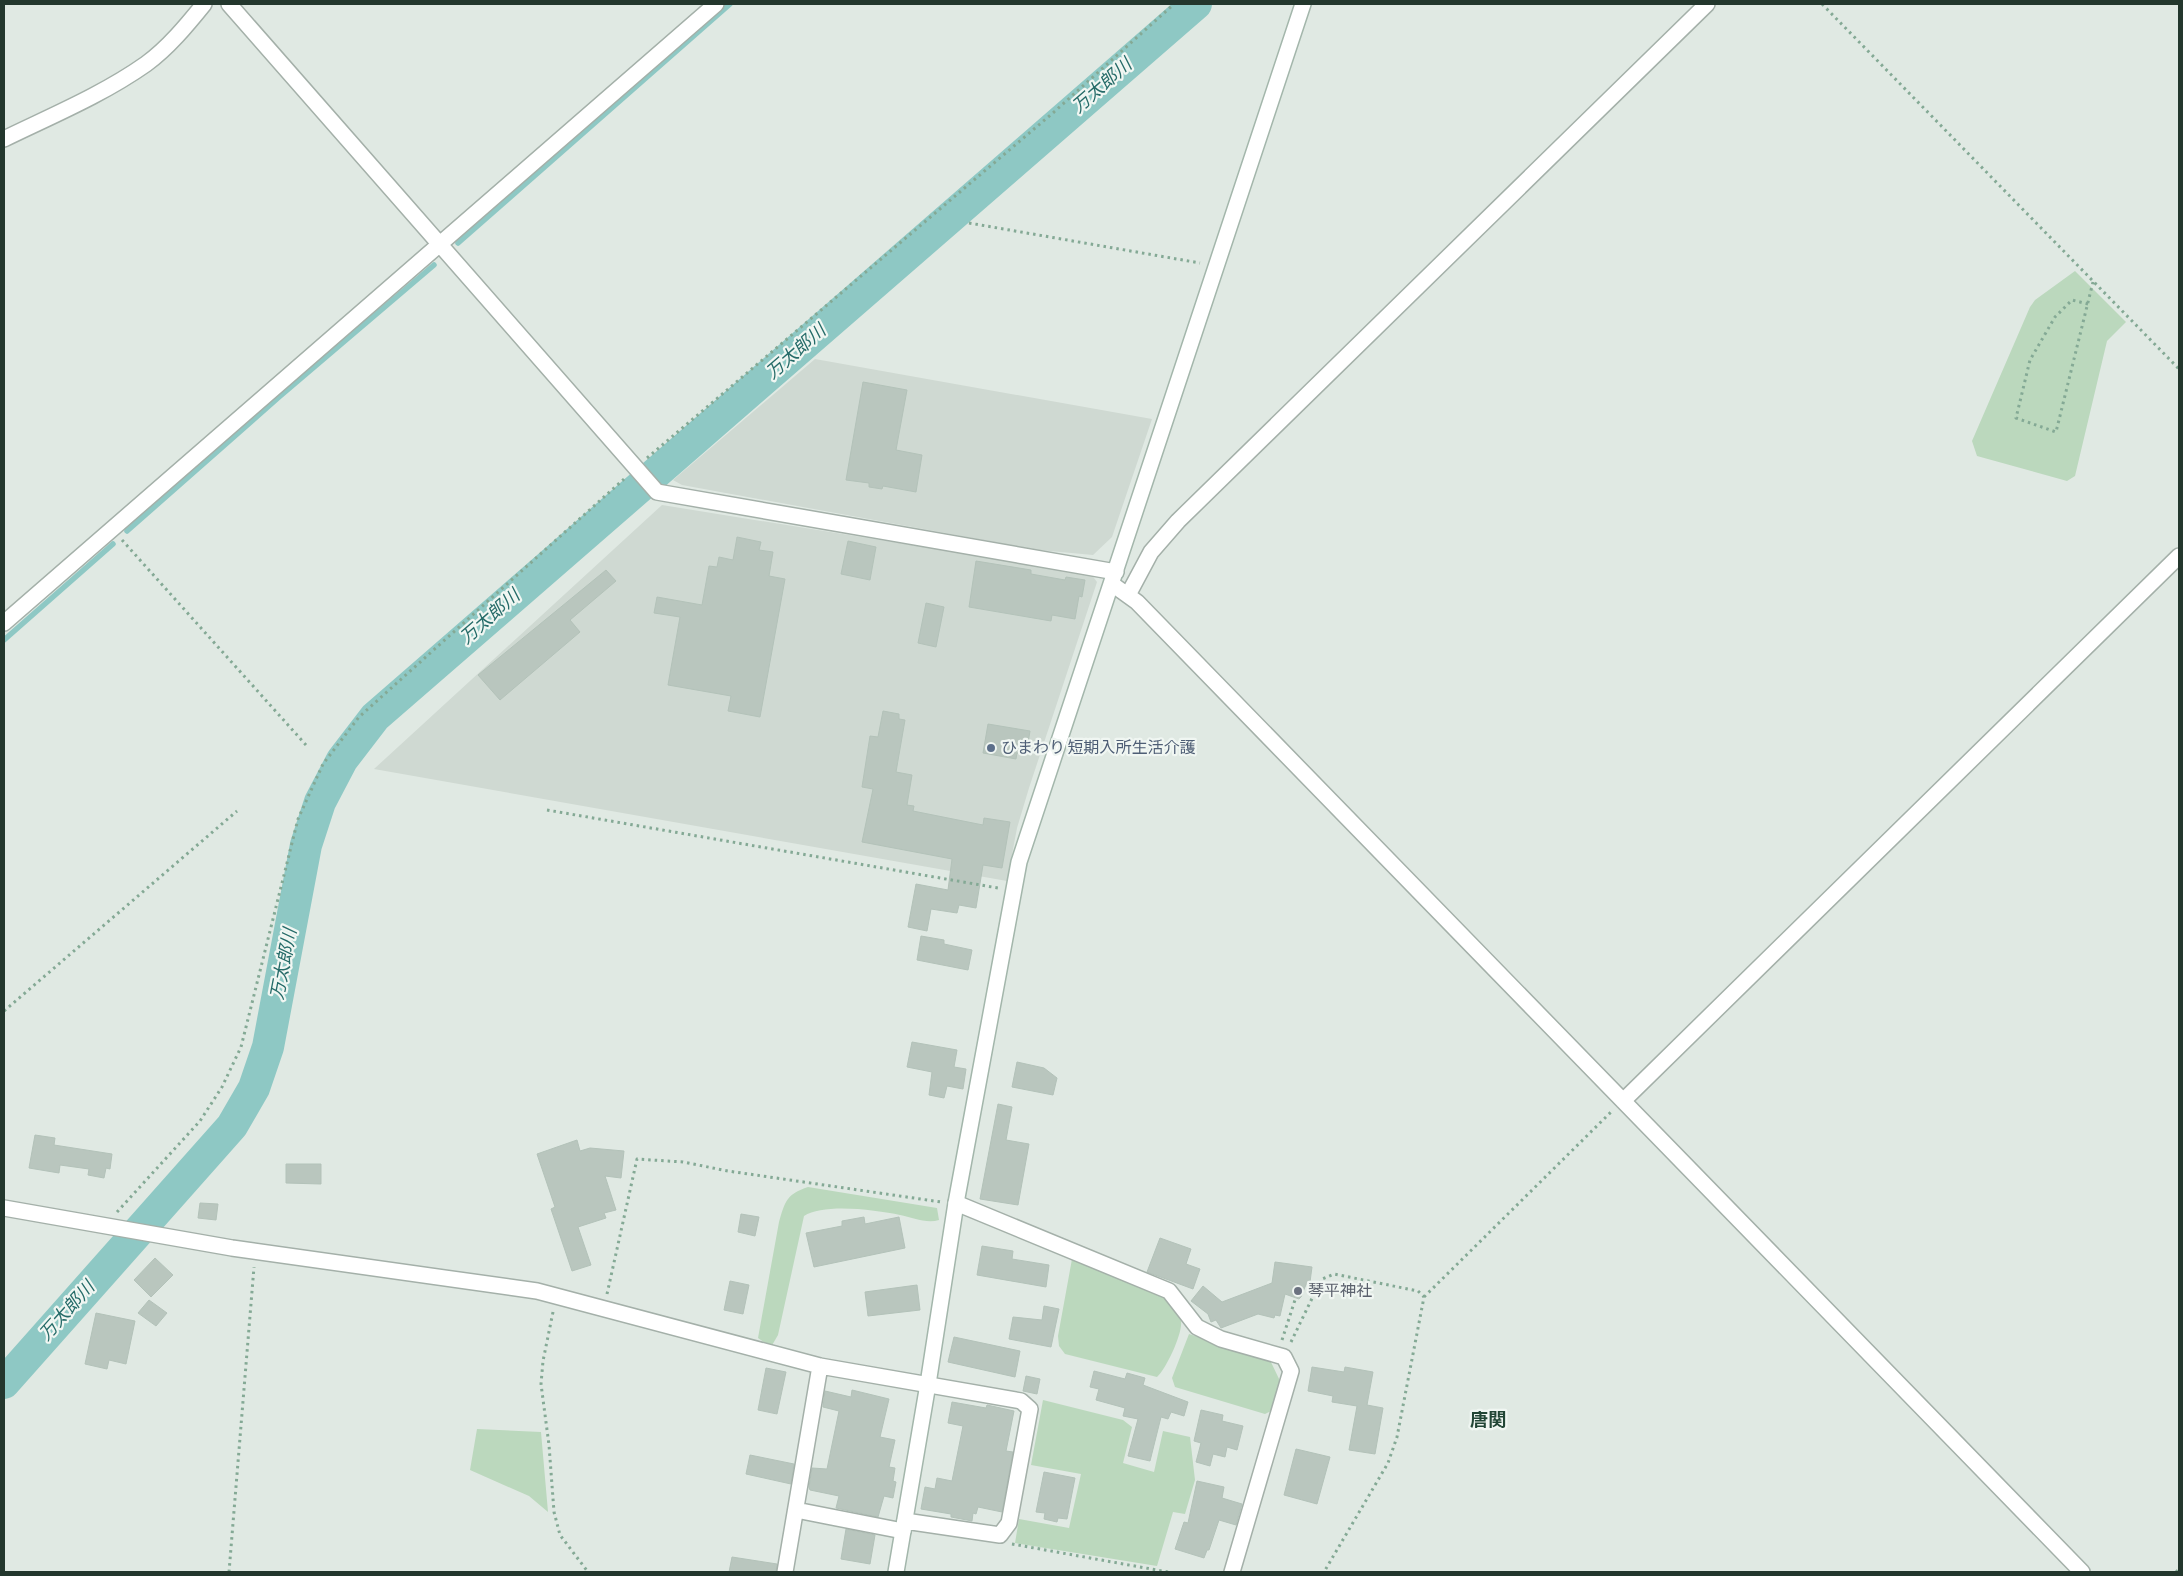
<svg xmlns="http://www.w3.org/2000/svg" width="2183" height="1576" font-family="'Sofia Sans Condensed','Noto Sans JP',sans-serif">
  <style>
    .built { fill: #cfd9d2 }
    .green { fill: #bbd8bd }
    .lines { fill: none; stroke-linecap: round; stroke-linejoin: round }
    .stream { stroke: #8ec8c4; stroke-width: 5.5 }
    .river { stroke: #8ec8c4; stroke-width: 32 }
    .building { fill: #b9c6be; stroke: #b3c2b9 }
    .street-casing { stroke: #a4b0a9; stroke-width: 18 }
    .secondary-casing { stroke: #a3b6ab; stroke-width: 18 }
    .path { stroke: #84a995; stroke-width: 3; stroke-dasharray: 2.5 4; stroke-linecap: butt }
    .street { stroke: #fff; stroke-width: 15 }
    .secondary { stroke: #fff; stroke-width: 15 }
    .service-dot { fill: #5c6f8a; stroke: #f0f6f2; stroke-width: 2 }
    .worship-dot { fill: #6b7280; stroke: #f0f6f2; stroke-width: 2 }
    .labels { text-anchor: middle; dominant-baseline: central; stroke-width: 4.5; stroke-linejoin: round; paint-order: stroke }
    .service-label { font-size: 16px; fill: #4e5e75; stroke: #f0f6f2; text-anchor: start }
    .worship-label { font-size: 16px; fill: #5b616d; stroke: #f0f6f2; text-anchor: start }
    .water-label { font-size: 18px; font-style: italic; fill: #256b68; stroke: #f0f6f2 }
    .neighbourhood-label { font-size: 18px; font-weight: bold; fill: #224636; stroke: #f0f6f2 }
  </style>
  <rect width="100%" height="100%" fill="#e0e9e3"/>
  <path class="built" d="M815,359L1152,419L1112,537L1093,555L1039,550L682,485L673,480Z
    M662,505L1091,574L1097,582L1029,788L1017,828L1007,881L374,769Z"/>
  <path class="green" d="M2075,271L2126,322L2107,341L2075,476L2067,481L1977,456L1972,441L2030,307L2035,300Z
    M808,1187L937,1208L939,1220C926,1224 912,1217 900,1215C876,1210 824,1203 804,1216L778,1335L771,1347L758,1338L779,1222C785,1201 787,1194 808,1187Z
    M1072,1259L1162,1297C1170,1302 1180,1311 1181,1321C1183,1333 1166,1369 1157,1377L1065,1354L1059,1346L1058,1336Z
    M1189,1334L1270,1360L1280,1381L1271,1411L1265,1414L1175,1387L1172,1378Z
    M1043,1400L1123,1420L1132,1427L1123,1463L1154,1472L1163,1431L1190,1437L1195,1480L1185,1514L1173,1512L1157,1566L1015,1543L1019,1519L1069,1528L1081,1474L1031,1465Z
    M477,1429L541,1432L548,1512L529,1496L470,1470Z"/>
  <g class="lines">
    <path class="stream" d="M458,243L730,4
      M127,531L279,397L434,265
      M4,640L113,544"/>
    <path class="river" d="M4,1383L232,1126L254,1088L268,1047L306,845L320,802L342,760L375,717L1196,4"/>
  </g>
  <path class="building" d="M863,382L907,390L896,450L922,455L916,492L883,486L882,489L869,487V483L846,480Z
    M737,537L761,542L759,550L773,552L769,576L785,579L760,717L728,711L731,696L668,685L680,617L654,613L657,597L702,605L709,566L717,567L719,557L733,560Z
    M848,541L876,547L870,580L841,574Z
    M976,561L1031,570V574L1065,580L1066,577L1085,580L1082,597L1079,596L1075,619L1052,615L1051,621L969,607Z
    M606,570L616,581L570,620L580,632L500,700L478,675Z
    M926,603L944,607L936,647L918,643Z
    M883,711L899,714V719L905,720L896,772L912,775L907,805L914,806L913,811L983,825L984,818L1010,822L1002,868L983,865L976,908L959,905L957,913L931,909L927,931L908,927L916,884L948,890L952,859L862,842L873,789L862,787L870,736L878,737Z
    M988,724L1030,731L1026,755L1017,753L1016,759L983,753Z
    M921,936L944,940V944L972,950L968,970L917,960Z
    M912,1042L957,1050L954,1067L966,1069L963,1089L947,1086L944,1098L929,1095L932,1072L907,1067Z
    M1017,1062L1044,1068L1057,1078L1053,1095L1012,1087Z
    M998,1104L1012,1107L1006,1140L1029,1144L1018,1205L980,1199Z
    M35,1135L55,1138L54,1145L112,1154L110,1169L106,1168L104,1178L88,1175L89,1169L60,1165L59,1173L29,1168Z
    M577,1140L580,1151L590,1148L624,1151L621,1178L605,1176L616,1210L604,1213L606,1218L578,1227L591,1265L572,1271L551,1209L555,1207L537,1154Z
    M286,1164H321V1184L286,1183Z
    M200,1203L218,1204L216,1220L198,1218Z
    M741,1214L759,1217L755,1236L738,1232Z
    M864,1217L865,1224L899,1217L905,1248L814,1267L806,1233L842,1226V1221Z
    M1160,1238L1191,1249L1186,1264L1200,1269L1193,1289L1147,1272Z
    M982,1246L1013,1251L1012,1259L1049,1265L1046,1287L977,1275Z
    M155,1258L173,1275L151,1297L134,1280Z
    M1275,1262L1312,1267L1310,1282H1307L1301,1297L1299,1299L1285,1294L1280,1316L1275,1315L1274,1318L1258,1314L1221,1328L1216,1320L1211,1322L1208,1314L1191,1301L1203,1286L1222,1302L1272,1283Z
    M730,1281L749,1285L743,1314L724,1310Z
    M917,1285L920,1310L868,1316L865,1292Z
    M149,1300L167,1313L156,1326L138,1313Z
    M1044,1306L1059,1309L1051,1347L1009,1339L1013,1317L1042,1320Z
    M96,1313L135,1321L126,1364L109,1360L107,1369L85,1364Z
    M954,1337L1020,1351L1015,1377L948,1362Z
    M1312,1367L1344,1372L1345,1367L1373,1372L1367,1405L1383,1408L1375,1454L1349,1450L1357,1406L1332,1402L1333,1396L1308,1391Z
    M766,1368L786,1372L777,1414L758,1410Z
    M1094,1371L1125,1379L1127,1373L1145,1378L1143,1385L1188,1402L1184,1416L1171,1412L1168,1419L1161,1417L1150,1461L1128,1456L1138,1419L1123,1416L1125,1408L1096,1400L1099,1389L1090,1387Z
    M1026,1376L1040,1379L1037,1394L1023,1391Z
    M852,1390L889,1399L880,1437L895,1440L889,1467L895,1468L893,1481L896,1482L893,1498L884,1496L878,1517L836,1508L839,1496L810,1490L809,1487L812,1468L827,1469L839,1411L823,1407L825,1391L851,1397Z
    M952,1402L986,1408L987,1405L1014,1411L1006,1451L1013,1452L1002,1512L978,1507L976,1514L973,1513L972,1521L951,1517V1514L921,1509L925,1487L935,1489L937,1478L952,1481L963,1426L948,1423Z
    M1201,1410L1223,1415L1222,1421L1243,1426L1237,1450L1227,1447L1225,1457L1213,1454L1210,1466L1196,1462L1201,1443L1194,1441Z
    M1296,1449L1330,1457L1317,1504L1284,1495Z
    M750,1455L794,1464L791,1484L746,1474Z
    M1044,1472L1075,1478L1067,1519L1058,1518L1057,1522L1044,1519L1045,1513L1036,1512Z
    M1197,1481L1224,1487L1222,1498L1242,1504L1236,1525L1219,1520L1209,1550H1207L1204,1558L1175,1549L1184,1522L1188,1523Z
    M846,1529L875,1535L870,1564L841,1559Z
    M732,1557L777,1564L776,1572H729Z"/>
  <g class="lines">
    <defs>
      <path id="street" d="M229,4L657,492L1116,572
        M4,139C51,116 102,95 146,64C168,48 187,25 204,4
        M1112,584L1137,602L2082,1572
        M1128,595L1151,552L1178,521L1707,4
        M4,623L716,4
        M1623,1101L2179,556
        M956,1203L1169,1291L1197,1327L1221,1339L1284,1357L1291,1371L1232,1572
        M4,1208L232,1248L537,1291L820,1366L1021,1401L1030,1409L1009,1523L1000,1535L905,1521
        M796,1510L903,1531
        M785,1572L820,1366"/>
      <path id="secondary" d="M896,1572L928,1384L956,1203L1019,862L1303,4"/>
    </defs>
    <use href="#street" class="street-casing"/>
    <use href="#secondary" class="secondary-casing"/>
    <path class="path" d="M1822,4L2179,369
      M969,223L1200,263
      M2088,304L2072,300L2055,317L2030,360L2016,418L2056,432L2093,282
      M647,458L1054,112L1174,4
      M122,540L306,745
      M547,810L998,888
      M4,1011L237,811
      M117,1212L200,1121L222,1087L241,1047L298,819L323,764L359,717L624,479
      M607,1294L637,1159L683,1162L728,1171L941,1202
      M1424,1297L1612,1111
      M553,1312L543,1361L541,1384L549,1445L554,1512L560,1535L588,1572
      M1282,1340L1295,1300
      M1291,1342L1318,1286L1322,1279L1334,1274L1418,1291L1424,1297L1397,1437L1388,1463L1324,1572
      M1012,1544L1168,1572
      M229,1572L254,1267
      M2176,1572L2179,1569"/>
    <use href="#street" class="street"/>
    <use href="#secondary" class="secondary"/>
  </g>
  <circle class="service-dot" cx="991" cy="748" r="5"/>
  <circle class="worship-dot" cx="1298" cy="1291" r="5"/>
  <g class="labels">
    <g class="service-label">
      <text x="1001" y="748">ひまわり 短期入所生活介護</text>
    </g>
    <g class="worship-label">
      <text x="1308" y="1291">琴平神社</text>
    </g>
    <g class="water-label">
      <text transform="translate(1102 86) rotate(-41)">万太郎川</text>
      <text transform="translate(796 352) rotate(-41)">万太郎川</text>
      <text transform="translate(490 617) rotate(-41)">万太郎川</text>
      <text transform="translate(284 964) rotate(-79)">万太郎川</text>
      <text transform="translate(67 1311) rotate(-48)">万太郎川</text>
    </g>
    <g class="neighbourhood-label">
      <text x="1488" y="1420">唐関</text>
    </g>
  </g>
  <rect width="2183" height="1576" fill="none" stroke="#23372d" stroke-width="10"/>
</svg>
